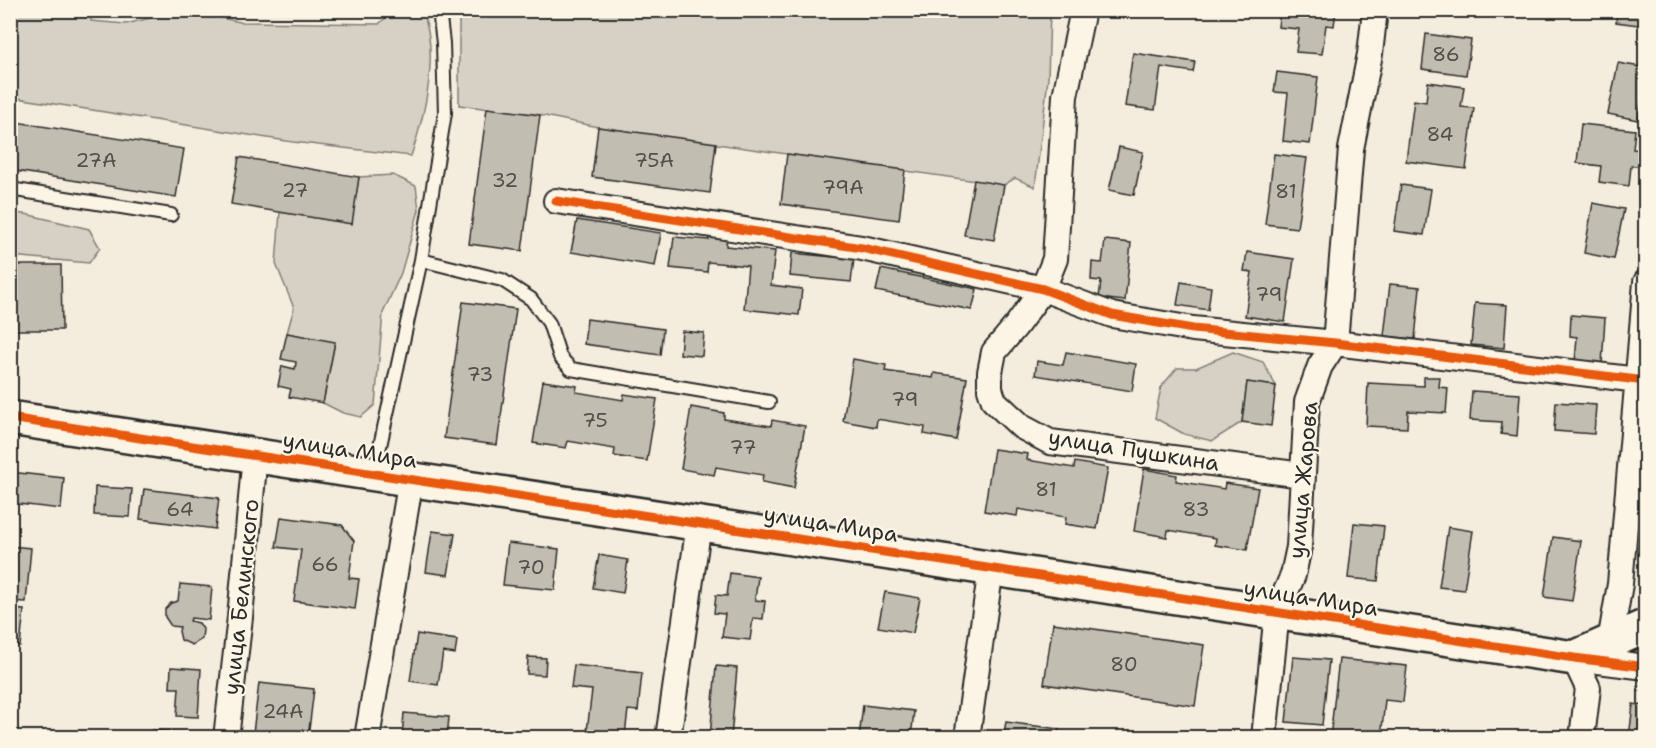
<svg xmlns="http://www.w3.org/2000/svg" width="1656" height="748" font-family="'Shantell Sans',sans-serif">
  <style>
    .green { fill: #d6d1c4; stroke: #807e78; stroke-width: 1.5 }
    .building { fill: #c2bdb1; stroke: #2b2b2b; stroke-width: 1.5 }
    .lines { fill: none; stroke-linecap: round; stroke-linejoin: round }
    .lane-casing { stroke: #2b2b2b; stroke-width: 16 }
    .street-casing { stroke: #2b2b2b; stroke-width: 28 }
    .secondary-casing { stroke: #2b2b2b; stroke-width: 38 }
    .lane { stroke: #fcf5e5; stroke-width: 12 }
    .street { stroke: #fcf5e5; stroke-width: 24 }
    .secondary { stroke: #fcf5e5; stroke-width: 33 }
    .cycleway-casing { stroke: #fcf5e5; stroke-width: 13 }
    .cycleway { stroke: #e8590c; stroke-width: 9 }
    .labels { text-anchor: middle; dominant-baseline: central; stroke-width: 4.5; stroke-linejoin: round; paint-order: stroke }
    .number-label { font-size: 20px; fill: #51504c }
    .street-label { font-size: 22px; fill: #2b2b2b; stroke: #fcf5e5 }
  </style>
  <rect width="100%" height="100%" fill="#f4edde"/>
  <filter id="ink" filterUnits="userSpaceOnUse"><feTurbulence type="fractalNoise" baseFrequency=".0167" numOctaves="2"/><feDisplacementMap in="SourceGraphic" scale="12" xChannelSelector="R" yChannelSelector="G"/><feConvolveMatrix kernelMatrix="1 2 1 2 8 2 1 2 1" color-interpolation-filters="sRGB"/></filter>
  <g filter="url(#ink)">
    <path class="green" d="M185,10L240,22L379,24L392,11H422C440,52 425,115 411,156L293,142L11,97V11H92L91,21L126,24L178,11Z
      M973,10L974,13L996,16L1001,11H1050L1048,79L1035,187L1015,178L1004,185L598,127L540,115L459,105V11Z
      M393,175L416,186L419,210L401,273L383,313L375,405L361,417L343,413L323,403L335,342L287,333L294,308L276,264L280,212L351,224L359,177Z
      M10,213L25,214L89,229L100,248L89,263L11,256Z
      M1233,352L1263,362L1276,386L1247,382L1242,422L1212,441L1184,434L1155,418L1161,387L1177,368H1196Z"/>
    <path class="building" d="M1280,10H1336L1334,26L1326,25L1322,54L1296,52L1299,29L1278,27Z
      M1617,10H1646V26L1616,22Z
      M1426,34L1471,40L1466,75L1422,69Z
      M1133,53L1195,62L1193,72L1161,67L1155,110L1125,106Z
      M1618,63L1646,68V79L1638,120L1608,114Z
      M1277,72L1318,77L1310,144L1283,141L1288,93L1274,92Z
      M1428,82L1464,87L1461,107L1474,108L1466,169L1406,161L1414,100L1426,102Z
      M487,108L540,115L522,251L469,244Z
      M10,121L184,149L176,197L10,170Z
      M1581,124L1635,130L1633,149L1642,150L1640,166H1631L1629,186L1599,182L1601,166L1577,163Z
      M598,127L716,143L710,193L592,177Z
      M1119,147L1143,152L1134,195L1109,190Z
      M787,154L905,170L899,220L781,204Z
      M1274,154L1307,158L1297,228L1265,224Z
      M239,157L359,177L352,224L231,204Z
      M974,180L1004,185L994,240L964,235Z
      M1401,185L1431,189L1424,235L1394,231Z
      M1593,203L1624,209L1614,259L1584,253Z
      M577,220L661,233L655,266L571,252Z
      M709,235L727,237L726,246L775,251L771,285L802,289L799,315L744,309L748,266L708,262L707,272L670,268L674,237L709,240Z
      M1105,240L1131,243L1125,301L1099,298L1101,281L1091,280L1092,262L1102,263Z
      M1247,252L1294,259L1285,322L1245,316L1252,272L1244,271Z
      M792,253L854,259L851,282L790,276Z
      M10,265H61L62,330H10Z
      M881,269L977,289L972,310L876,291Z
      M1181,282L1211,287L1208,310L1177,305Z
      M1390,284L1420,287L1415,339L1384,336Z
      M463,302L516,309L497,445L444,438Z
      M1475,303L1507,305L1504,348L1471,345Z
      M1571,315L1605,318L1602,364L1575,362L1577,337L1570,336Z
      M587,319L663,329L660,355L584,344Z
      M682,331L704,333L702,356L680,354Z
      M287,333L335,342L323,403L289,397L291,389L278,386L282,366L295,369L296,362L281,359Z
      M1066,352L1136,364L1132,391L1035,375L1037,361L1063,365Z
      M853,359L886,365L885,371L933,378L934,373L967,378L956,440L924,434L925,427L877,419L876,427L843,421Z
      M1424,377H1440L1439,387L1448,388L1446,413L1408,411L1407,428L1366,426L1368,383L1424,386Z
      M543,381L577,386L576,392L623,400L624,394L657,399L647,461L614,456L615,449L568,441L566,448L533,443Z
      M1247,382L1276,386L1271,426L1242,422Z
      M1472,391L1520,394L1517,436L1501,434L1502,422L1470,420Z
      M1556,402L1596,405L1594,434L1554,431Z
      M691,407L724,413V419L771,426L772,420L805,426L794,488L762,482L763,475L716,467L714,475L681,469Z
      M994,449L1028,454L1027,460L1074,468L1075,462L1108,468L1097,529L1065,524L1066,517L1018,509L1017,516L984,511Z
      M1144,469L1177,475L1176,481L1224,489L1225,483L1258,488L1247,550L1215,545L1216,538L1168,530L1167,537L1134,531Z
      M10,472L64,478L61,509L10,503Z
      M95,487L132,489L130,517L94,515Z
      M144,489L219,498L215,529L140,519Z
      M281,517L342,525L354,541L349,578L359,579L355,609L294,601L301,550L276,547Z
      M1354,523L1384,526L1378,581L1348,578Z
      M1448,527L1473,531L1464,590L1439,587Z
      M432,531L455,534L448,575L426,572Z
      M1553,537L1581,541L1572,601L1544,597Z
      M508,543L559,549L555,590L503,585Z
      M10,546L31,548L26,602L10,601Z
      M599,555L628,560L623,593L593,588Z
      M730,573L758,577L755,600L765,601L763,619L753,618L750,640L722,637L725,614L714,613L716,595L727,596Z
      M180,584L212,587L209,620L191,618L190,621L199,623L203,629L202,639L192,645L181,640L179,631L180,627L171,626L165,617V609L171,603L178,601Z
      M885,592L920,598L913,633L878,627Z
      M10,609L24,610L20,646L10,645Z
      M1053,623L1204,645L1195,706L1044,684Z
      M417,634L457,640L455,654L443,652L438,685L410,681Z
      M528,657L546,658L545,675L527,674Z
      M1293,657L1329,660L1322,725L1286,722Z
      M1339,659L1407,666L1403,702L1385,700L1381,738H1330Z
      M574,665L642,673L638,711L628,710L625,735L587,731L592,690L571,688Z
      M716,666L737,668L731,738H710Z
      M171,667L201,669L198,717L177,716L179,688H170Z
      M259,683L314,689L308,738L253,733Z
      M1633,704L1646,706V738H1629Z
      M863,705L914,711L911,738H859Z
      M404,713L449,717L447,738L402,737Z
      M1006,722L1059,729L1058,738H1003Z
      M152,730L191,733V738H152Z"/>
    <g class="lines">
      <defs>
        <path id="lane" d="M10,189L171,215
          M421,260L502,280L531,299L549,323L560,357L571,369L769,402
          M374,473L421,260L445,113L443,43L439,10"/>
        <path id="street" d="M1083,10L1065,96L1055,259L1043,289L1016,326L994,352L990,372V389L994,401L1022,427L1050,442L1303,475
          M556,201L862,248L1043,289L1112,315L1193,329L1335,343L1646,381
          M1610,642L1620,584L1646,282
          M1574,658L1588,688L1582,738
          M1574,658L1646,667
          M226,738L240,617L255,455
          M367,738L411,479
          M668,738L699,524
          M967,738L991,568
          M1264,738L1277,612L1293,575L1299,547L1307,402L1320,366L1335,343L1351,149L1370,54L1375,10"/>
        <path id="secondary" d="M10,418L1574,658L1646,626"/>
      </defs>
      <use href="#lane" class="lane-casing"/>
      <use href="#street" class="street-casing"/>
      <use href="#secondary" class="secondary-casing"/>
      <use href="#lane" class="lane"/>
      <use href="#street" class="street"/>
      <use href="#secondary" class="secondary"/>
      <defs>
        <path id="cycleway" d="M556,201L862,248L1043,289L1112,315L1193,329L1335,343L1646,381
          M10,418L1574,658L1646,667"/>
      </defs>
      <use href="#cycleway" class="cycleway-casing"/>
      <use href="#cycleway" class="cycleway"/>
    </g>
  </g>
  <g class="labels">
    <g class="number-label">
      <text x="1446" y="54">86</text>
      <text x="1440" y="134">84</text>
      <text x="96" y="160">27А</text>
      <text x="654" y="160">75А</text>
      <text x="505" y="180">32</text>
      <text x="843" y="187">79А</text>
      <text x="295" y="190">27</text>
      <text x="1286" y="191">81</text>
      <text x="1269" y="294">79</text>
      <text x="480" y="374">73</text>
      <text x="905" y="399">79</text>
      <text x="595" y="420">75</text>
      <text x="743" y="447">77</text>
      <text x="1046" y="489">81</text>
      <text x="180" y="509">64</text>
      <text x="1196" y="509">83</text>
      <text x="325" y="564">66</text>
      <text x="531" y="567">70</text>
      <text x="1124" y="664">80</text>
      <text x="283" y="711">24А</text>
    </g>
    <g class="street-label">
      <text transform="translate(350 450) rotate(9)">улица Мира</text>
      <text transform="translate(1134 450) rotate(9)">улица Пушкина</text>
      <text transform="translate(1303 480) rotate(-85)">улица Жарова</text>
      <text transform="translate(831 524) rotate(9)">улица Мира</text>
      <text transform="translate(241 597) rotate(-84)">улица Белинского</text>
      <text transform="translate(1311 598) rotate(9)">улица Мира</text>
    </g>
  </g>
  <rect width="1656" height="748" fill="none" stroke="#fcf5e5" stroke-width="36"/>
  <rect x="18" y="18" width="1620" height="712" fill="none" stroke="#2b2b2b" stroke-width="2" filter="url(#ink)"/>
</svg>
